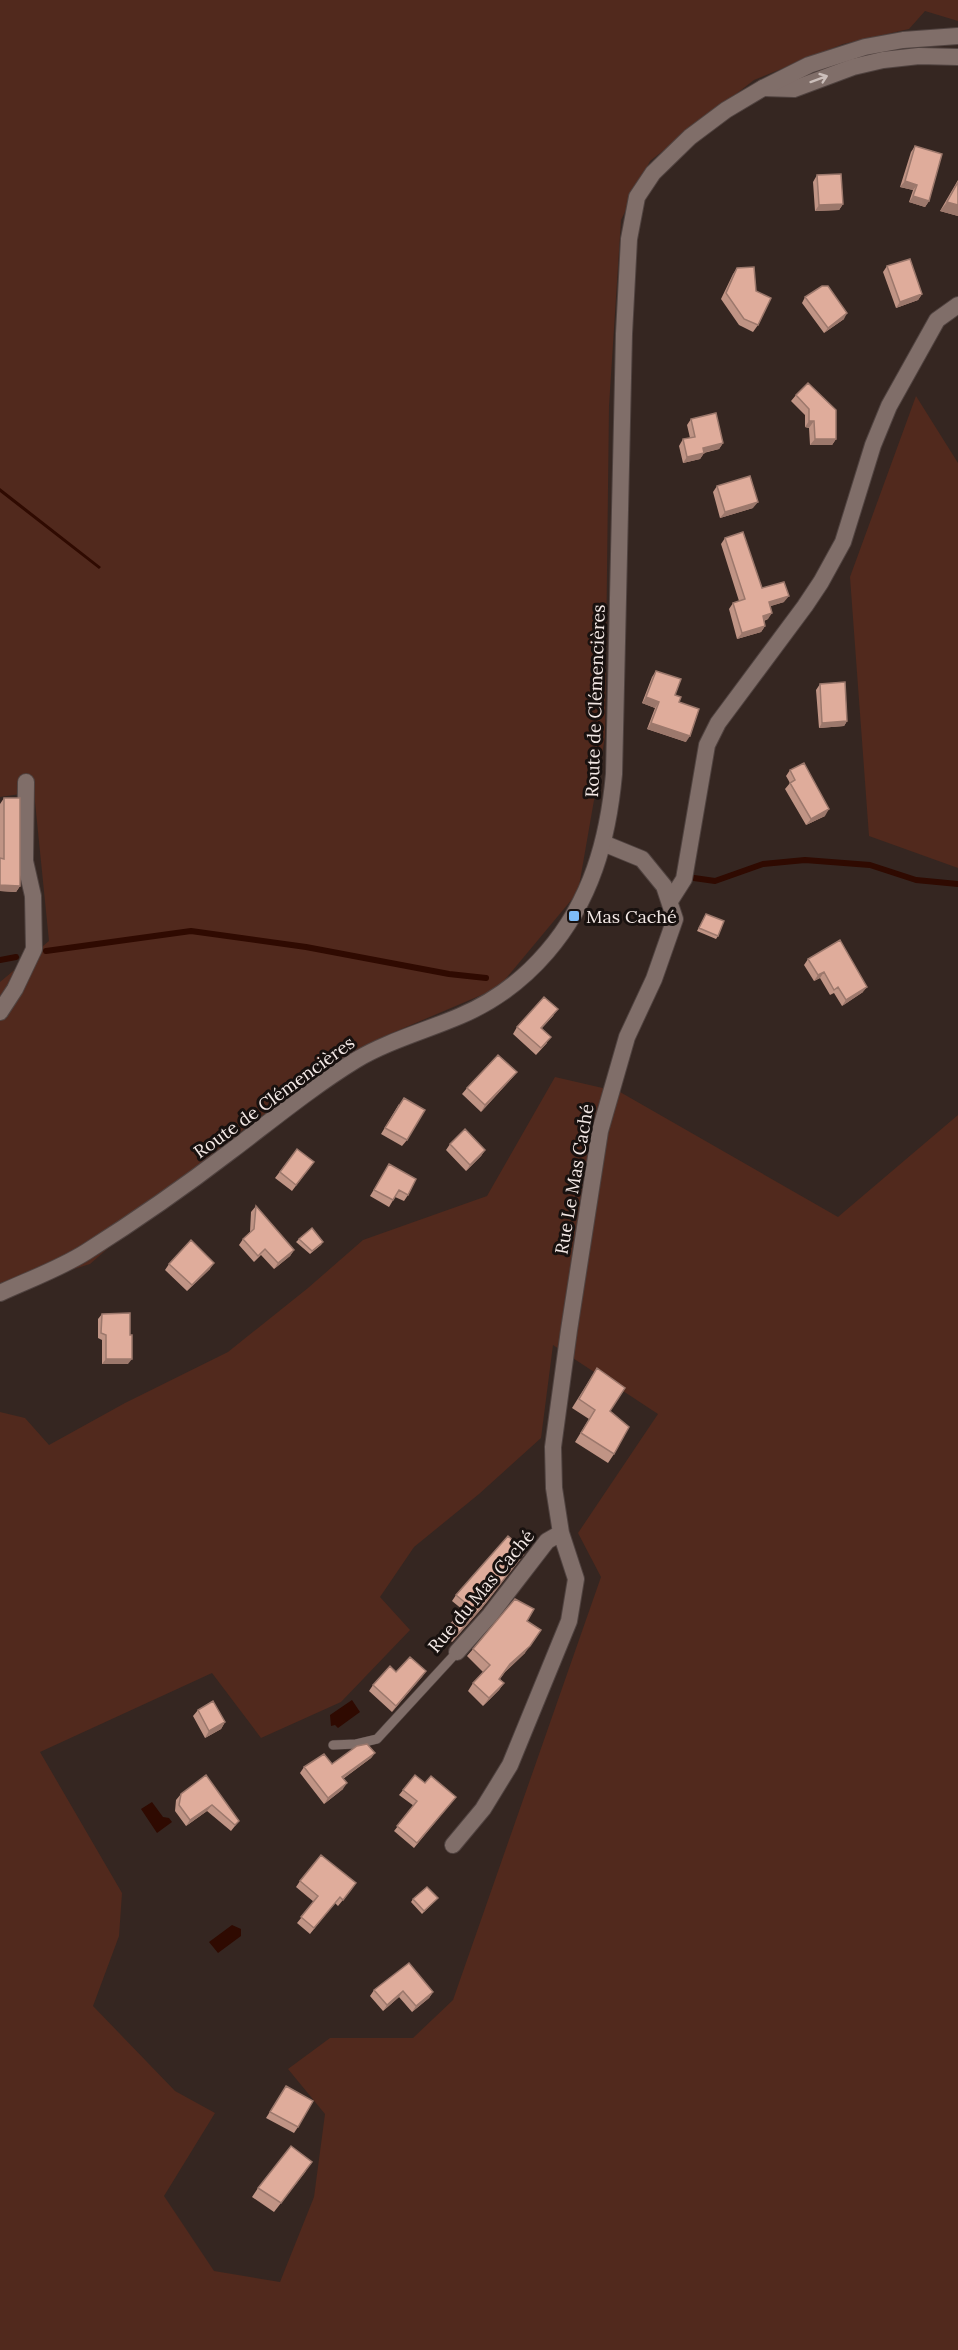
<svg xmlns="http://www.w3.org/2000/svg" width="958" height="2350" font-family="Lora,serif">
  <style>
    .green { fill: #51291d; fill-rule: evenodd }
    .water { fill: #2f0a01 }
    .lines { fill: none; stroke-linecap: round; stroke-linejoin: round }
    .stream { stroke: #2f0a01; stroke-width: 6 }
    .service-casing { stroke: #504340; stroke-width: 10 }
    .minor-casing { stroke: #504340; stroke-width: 18 }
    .tertiary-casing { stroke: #504340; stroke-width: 18 }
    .service { stroke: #806e69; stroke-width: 9 }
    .minor { stroke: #806e69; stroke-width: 16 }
    .tertiary { stroke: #806e69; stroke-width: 16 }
    .wall { fill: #c09485 }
    .shaded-wall { fill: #9c786c }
    .building { fill: #dfac9b; stroke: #9c786c; stroke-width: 1.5 }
    .oneway { stroke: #cbbeba }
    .poi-dot { fill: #7ebdf9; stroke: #18110f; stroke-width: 2 }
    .labels { text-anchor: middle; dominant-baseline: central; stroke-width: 6; stroke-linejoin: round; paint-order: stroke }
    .street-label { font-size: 18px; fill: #f4e9e6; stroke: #18110f }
    .poi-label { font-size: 18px; fill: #f4e9e6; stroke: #18110f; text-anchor: start }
  </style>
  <rect width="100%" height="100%" fill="#352621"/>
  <path class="green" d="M0,0H958V21L925,11L909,29L843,44L754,80L650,161L621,220L609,406L605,737L578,892L498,988L378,1039L251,1123L90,1264L0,1292V982L49,941L34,792L0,797Z
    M916,396L958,463V868L869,836L850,577Z
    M555,1077L620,1092L838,1217L958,1115V2350H0V1412L25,1418L49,1445L125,1403L228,1352L308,1288L363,1240L487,1196ZM553,1345L658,1414L578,1533L601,1577L453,2000L413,2038H330L288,2069L325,2114L314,2197L280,2282L214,2271L164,2196L215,2113L175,2091L93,2006L119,1936L122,1893L40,1752L212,1673L261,1738L341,1702L410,1630L380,1597L414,1547L479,1494L541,1438Z"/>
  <path class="water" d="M0,488L101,567L99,569L0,492Z
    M352,1700L360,1712L338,1728L335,1725L331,1726L330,1715Z
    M152,1802L163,1817L169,1818L172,1822L157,1833L141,1809Z
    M232,1925L241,1929V1936L218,1953L209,1942Z"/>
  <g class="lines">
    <path class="stream" d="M694,878L715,881L763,864L805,860L870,865L916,880L958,884
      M46,951L191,931L306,947L449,974L486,978
      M0,960L16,957"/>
    <defs>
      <path id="service" d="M333,1745L356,1744L377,1739L457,1652"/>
      <path id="minor" d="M763,88L794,89L853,67L883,60L919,56L958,57
        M670,901L684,879L707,745L718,723L805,606L821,582L843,542L873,445L889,406L937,320L958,305
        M0,1012L15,989L34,949L33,896L25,861L26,782
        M457,1652L490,1615L547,1541L561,1533
        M453,1845L483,1809L510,1765L569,1621L576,1579L561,1533L554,1488L553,1447L569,1330L600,1131L627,1037L654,979L675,919L664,886L642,859L603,843"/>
      <path id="tertiary" d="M0,1293C28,1280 59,1269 86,1252C135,1221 184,1187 231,1151C272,1120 312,1087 356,1060C388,1041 425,1031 460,1016C493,1002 523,980 547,952C591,901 608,840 614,774L624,334L629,239L637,197L653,173L690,137L726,110L763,88L809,65L865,47L903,40L958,36"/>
    </defs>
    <use href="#service" class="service-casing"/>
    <use href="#minor" class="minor-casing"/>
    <use href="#tertiary" class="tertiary-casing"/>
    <use href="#service" class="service"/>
    <use href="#minor" class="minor"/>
    <use href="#tertiary" class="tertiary"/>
  </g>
  <path class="wall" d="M915,146L929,201L925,207L909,202L913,190L900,187L911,152Z
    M817,175L843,204L839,210L815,211L813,182Z
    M958,180V216L940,211Z
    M887,266L922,294L918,300L896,308L883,272Z
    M737,268L758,325L753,332L739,325L721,299L733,274Z
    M805,297L844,319L824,333L802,303Z
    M808,383L836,439L832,445H810L809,428L805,427V415L791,401L796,395Z
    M691,419L723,443L719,449L704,453L700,459L683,463L679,446L683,439L690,438L687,425Z
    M717,486L753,508L720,518L713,492Z
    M725,538L762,588L784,602L770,606L768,619L764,621L765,626L761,632L737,639L729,609L733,603L739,601L721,544Z
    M656,671L679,702L686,742L647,729L655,708L642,703L652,677Z
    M820,684L847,721L844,726L819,728L816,690Z
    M790,770L825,816L806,825L785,789L790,783L786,776Z
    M4,798L20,886L16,892L0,891V804Z
    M706,914L718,936L716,939L697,931Z
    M808,959L863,992L842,1006L834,993L830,995L820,978L814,981L804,965Z
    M554,1015L542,1028L547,1043L536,1055L513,1034L517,1027Z
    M517,1072L512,1078L481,1112L462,1094L467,1088Z
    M399,1104L407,1140L402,1146L381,1134Z
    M450,1144L485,1150L481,1156L466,1171L446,1150Z
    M297,1149L314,1162L292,1191L275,1178Z
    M389,1164L408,1195L404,1201L395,1197L389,1207L370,1196Z
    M256,1206L294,1250L290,1256L274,1269L261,1255L254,1262L239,1245L243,1239L250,1232L251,1212Z
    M299,1239L323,1242L321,1245L310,1254L296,1242Z
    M169,1264L210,1269L187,1291L165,1270Z
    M102,1314L128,1364H102V1340L98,1338V1319Z
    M597,1368L610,1411L614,1454L608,1463L575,1442L589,1419L572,1408Z
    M456,1595L482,1608L452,1642L443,1633L463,1610L452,1601Z
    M527,1621L525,1653L505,1672L500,1679L504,1683L499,1690L483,1706L468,1691L473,1683L483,1672L467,1656L473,1649Z
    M426,1671L392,1712L369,1691L373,1685L396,1672Z
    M198,1710L225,1722L221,1729L205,1738L193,1716Z
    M375,1753L371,1758L343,1779V1789L324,1804L300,1773L304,1767L332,1764Z
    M206,1775L239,1821L231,1831L207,1811L186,1826L175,1811L176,1800L181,1794Z
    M403,1790L456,1797L414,1848L394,1831L414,1806L399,1795Z
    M300,1881L352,1889L338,1906L335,1903L310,1934L297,1923L314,1902L296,1887Z
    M438,1898L422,1914L411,1902L413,1899Z
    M374,1990L433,1992L429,1998L412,2012L399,1997L383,2011L370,1996Z
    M286,2086L298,2127L294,2133L266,2118Z
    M306,2171L274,2212L252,2197L258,2188Z"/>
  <path class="shaded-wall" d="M905,181L917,185L913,190L900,187Z
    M913,196L929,201L925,207L909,202Z
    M947,202L958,205V216L940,211Z
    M843,204L839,210L815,211L819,205Z
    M922,294L918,300L896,308L900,302Z
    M847,313L844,319L824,333L828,328Z
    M809,421H814L809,428L805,427Z
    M815,439H836L832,445H810Z
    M723,443L719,449L698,454L703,448Z
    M704,453L700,459L683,463L687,457Z
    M758,502L753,508L720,518L725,512Z
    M789,596L784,602L765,608L769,602Z
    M772,613L768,619L758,622L763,616Z
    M765,626L761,632L737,639L742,633Z
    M646,697L659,702L655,708L642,703Z
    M847,721L844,726L819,728L822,723Z
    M651,723L690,736L686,742L647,729Z
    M829,809L825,816L806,825L811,819Z
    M0,885L20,886L16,892L0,891Z
    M824,972L820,978L814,981L818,975Z
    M867,987L863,992L842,1006L846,1000Z
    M517,1072L512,1078L481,1112L485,1105Z
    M485,1150L481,1156L466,1171L470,1165Z
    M294,1250L290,1256L274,1269L278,1263Z
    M214,1263L210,1269L187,1291L192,1285Z
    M106,1359H132L128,1364H102Z
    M526,1551L482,1608L452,1642L456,1636Z
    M530,1646L525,1653L505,1672L510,1664Z
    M426,1671L422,1677L392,1712L396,1706Z
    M504,1683L499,1690L483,1706L489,1698Z
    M225,1722L221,1729L205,1738L209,1731Z
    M375,1753L371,1758L338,1782L342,1777Z
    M347,1783L343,1789L324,1804L328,1798Z
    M212,1805L207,1811L186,1826L190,1820Z
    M403,1991L399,1997L383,2011L387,2005Z
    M433,1992L429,1998L412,2012L416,2006Z"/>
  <path class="building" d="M915,146L942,154L929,201L913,196L917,185L905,181Z
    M841,174L843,204L819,205L817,175Z
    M958,182V205L947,202Z
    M910,259L922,294L900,302L887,266Z
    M754,267L756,291L771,298L758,325L744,319L726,293L737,268Z
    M822,286H828L847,313L828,328L805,297Z
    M808,383L836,410V439H815L814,421H809V409L796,395Z
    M716,413L723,443L703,448L704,453L687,457L683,439L695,437L691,419Z
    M750,476L758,502L725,512L717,486Z
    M743,532L762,588L784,582L789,596L769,602L772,613L763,616L765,626L742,633L733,603L745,599L725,538Z
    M656,671L681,679L675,695L681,697L679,702L699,709L690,736L651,723L659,702L646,697Z
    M845,682L847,721L822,723L820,684Z
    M804,763L829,809L811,819L790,783L795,780L790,770Z
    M4,798H20V886L0,885V858L4,859Z
    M706,914L724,921L718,936L699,928Z
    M840,940L867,987L846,1000L838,987L834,990L824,972L818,975L808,959Z
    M544,997L558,1009L541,1028L551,1037L541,1048L517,1027Z
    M498,1055L517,1072L485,1105L467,1088Z
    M404,1098L425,1110L407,1140L385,1128Z
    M465,1129L485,1150L470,1165L450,1144Z
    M297,1149L314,1162L296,1185L280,1172Z
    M389,1164L416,1179L408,1195L399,1190L393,1200L374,1190Z
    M256,1206L294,1250L278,1263L265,1249L258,1256L243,1239L254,1229Z
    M312,1228L323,1242L312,1251L299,1239Z
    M191,1240L214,1263L192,1285L169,1264Z
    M130,1313V1335H132V1359H106V1335L101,1333L102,1314Z
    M597,1368L625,1388L610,1411L629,1427L614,1454L581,1433L595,1410L579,1399Z
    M508,1536L526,1551L486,1602L456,1636L447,1628L468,1605L456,1595Z
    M515,1599L534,1609L527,1621L541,1630L530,1646L510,1664L499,1679L504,1683L489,1698L473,1683L490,1665L473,1649Z
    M410,1657L426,1671L396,1706L373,1685L390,1666L396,1672Z
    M213,1701L225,1722L209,1731L198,1710Z
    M367,1744L375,1753L342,1777L347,1783L328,1798L304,1767L324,1754L332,1764L357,1746Z
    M206,1775L239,1821L235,1825L212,1805L190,1820L179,1805L181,1794Z
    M415,1775L425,1783L431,1776L456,1797L417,1843L397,1826L417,1801L403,1790Z
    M321,1855L356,1883L343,1900L340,1897L314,1928L301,1917L318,1896L300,1881Z
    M427,1887L438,1898L424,1911L413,1899Z
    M409,1963L433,1992L416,2006L403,1991L387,2005L374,1990Z
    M286,2086L313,2101L298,2127L270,2112Z
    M291,2146L312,2162L281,2203L258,2188Z"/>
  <defs><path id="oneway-shaft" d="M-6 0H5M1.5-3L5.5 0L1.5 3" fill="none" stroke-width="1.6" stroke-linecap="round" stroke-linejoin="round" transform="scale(1.5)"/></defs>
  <use class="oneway" href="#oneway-shaft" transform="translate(819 79) rotate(-20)"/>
  <rect class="poi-dot" x="568" y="910" width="12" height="12" rx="3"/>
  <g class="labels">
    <g class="street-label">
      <text transform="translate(595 701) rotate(-88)">Route de Clémencières</text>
      <text transform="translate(274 1097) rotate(-36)">Route de Clémencières</text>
      <text transform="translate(574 1179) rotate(-80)">Rue Le Mas Caché</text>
      <text transform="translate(481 1591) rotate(-50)">Rue du Mas Caché</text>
    </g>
    <g class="poi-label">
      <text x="586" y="916">Mas Caché</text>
    </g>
  </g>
</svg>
